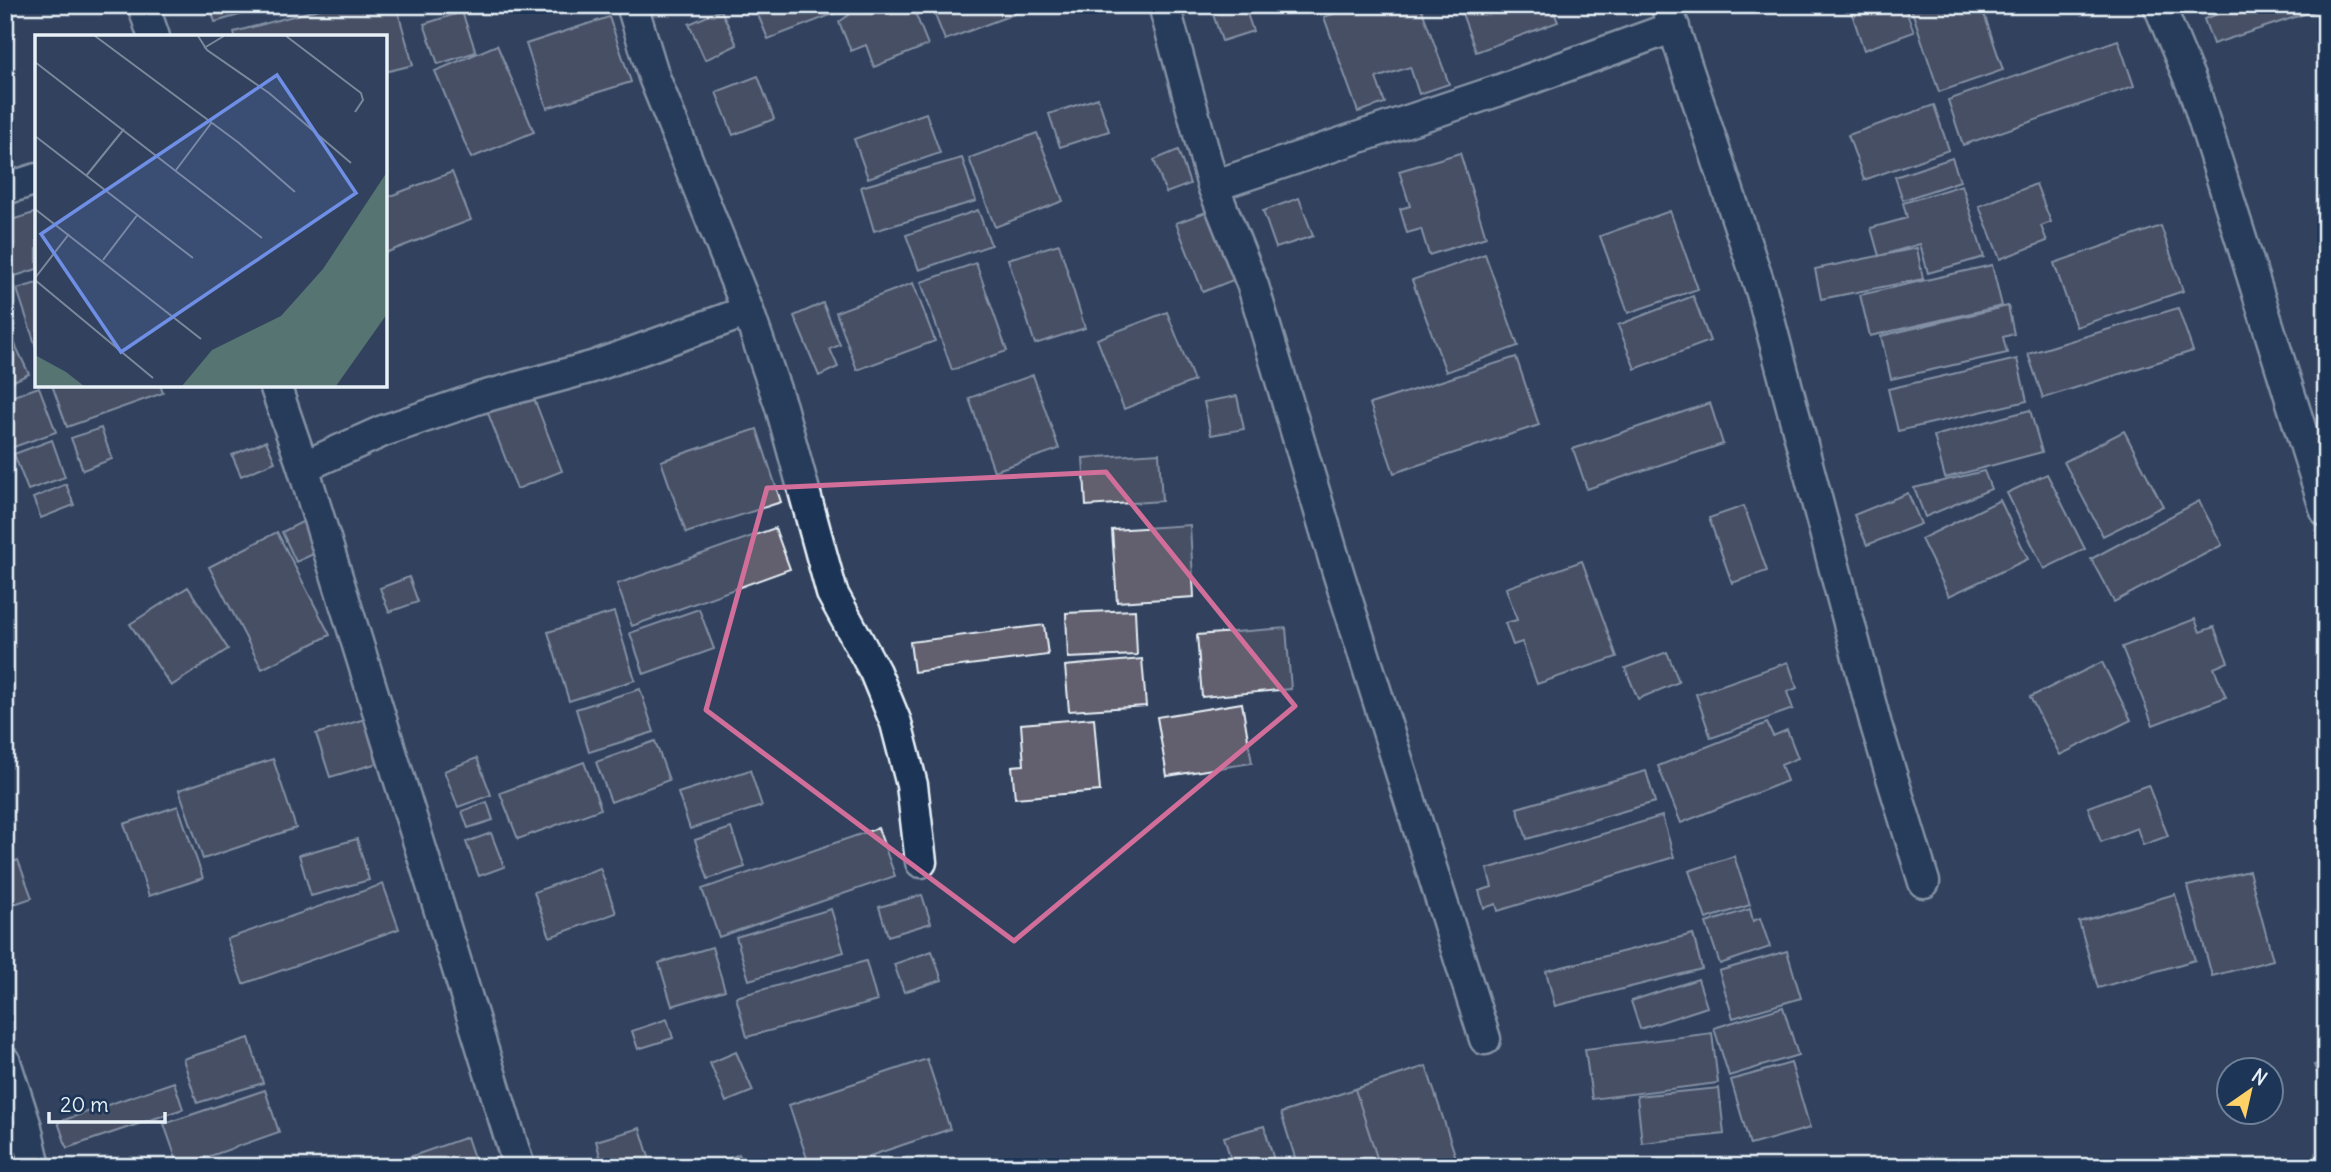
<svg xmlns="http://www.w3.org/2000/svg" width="2331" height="1172" font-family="Delius,sans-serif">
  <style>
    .building { fill: #625f6e; stroke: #e8f1f8; stroke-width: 2 }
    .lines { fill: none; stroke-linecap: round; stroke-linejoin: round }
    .street-casing { stroke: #e8f1f8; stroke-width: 35 }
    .street { stroke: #1d3557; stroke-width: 30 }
    .marked { fill: none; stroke: #d16f9a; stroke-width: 5; stroke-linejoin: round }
    .inset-road { fill: none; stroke: #7b889c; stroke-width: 2 }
    .view { fill: #6e8fe5; fill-opacity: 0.15; stroke: #6e8fe5; stroke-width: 3.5 }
    .inset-edge { fill: none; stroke: #e8f1f8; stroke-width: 3.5 }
  </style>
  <rect width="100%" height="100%" fill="#32425e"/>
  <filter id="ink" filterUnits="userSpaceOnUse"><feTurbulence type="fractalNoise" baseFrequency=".0143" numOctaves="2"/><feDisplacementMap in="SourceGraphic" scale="14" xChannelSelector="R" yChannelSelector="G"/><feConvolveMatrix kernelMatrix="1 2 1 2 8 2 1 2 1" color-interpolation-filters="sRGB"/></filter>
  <g filter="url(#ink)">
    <path class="building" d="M210,5H274L215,22Z
      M334,5H396L413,65L385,72V37H235L234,32Z
      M754,5H834L836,13L768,39Z
      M845,5H912L928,45L874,67L866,45L851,51L839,22L849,15Z
      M931,5H1032L1033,7L945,40Z
      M1210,5H1244L1253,31L1222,41Z
      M1359,5H1420L1449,84L1419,94L1410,67L1376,78L1385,103L1358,112L1324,17Z
      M1459,5H1551L1558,22L1476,52Z
      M1849,5H1904L1914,32L1864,50Z
      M1910,5H1981L2003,70L1939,92Z
      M2237,5H2326V7L2213,44L2204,19L2237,7Z
      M721,10L737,45L705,60L689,24Z
      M462,12L476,52L438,64L424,24Z
      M609,17L631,82L547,108L526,44Z
      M2118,40L2134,86L1963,145L1948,100Z
      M497,45L534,132L471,158L435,71Z
      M758,76L774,119L733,135L716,92Z
      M1098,98L1109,131L1060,147L1049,114Z
      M1934,105L1949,150L1864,180L1848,135Z
      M926,113L940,153L868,178L854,139Z
      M1037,133L1063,201L995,227L969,158Z
      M1178,150L1190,184L1166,193L1154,160Z
      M1460,153L1486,237L1429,255L1421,229L1407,233L1400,209L1410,206L1399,171Z
      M962,158L976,201L874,231L861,187Z
      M1952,158L1960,181L1903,200L1895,177Z
      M452,172L471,220L385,253V198Z
      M2036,184L2051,222L2041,226L2047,241L2000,259L1979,206Z
      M1962,185L1984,257L1928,273L1920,244L1879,256L1871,228L1907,218L1903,203Z
      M1299,198L1313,236L1276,248L1263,211Z
      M978,210L991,245L919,270L906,235Z
      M1670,211L1698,289L1628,313L1600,236Z
      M37,212V269L9,278L5,265V222Z
      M1206,212L1233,280L1203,292L1176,223Z
      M2161,226L2183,291L2076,327L2054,263Z
      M1059,244L1085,328L1035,344L1008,259Z
      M1917,248L1923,279L1821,299L1815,269Z
      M1485,254L1518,346L1446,372L1412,280Z
      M976,263L1007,351L952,370L921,282Z
      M1992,265L2002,306L1870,336L1860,295Z
      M37,283V350L17,289Z
      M913,283L935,341L857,370L836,312Z
      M1693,296L1710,341L1635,369L1618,325Z
      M823,303L840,345L830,349L838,367L819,376L794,316Z
      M2008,306L2014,334L2003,337L2007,353L1891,379L1881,336Z
      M2178,308L2193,351L2043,398L2028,354Z
      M1167,312L1194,381L1124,409L1097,339Z
      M5,323L29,374L5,385Z
      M1516,357L1539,425L1394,473L1370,404Z
      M2017,359L2027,401L1898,431L1888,389Z
      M1033,375L1059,449L994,471L969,398Z
      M52,385H160L163,393L67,427Z
      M39,387L56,432L5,450V399Z
      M533,396L562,471L517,489L488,413Z
      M1237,396L1244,429L1211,435L1204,402Z
      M1710,403L1723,444L1587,489L1573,449Z
      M2030,410L2042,452L1945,478L1934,436Z
      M101,428L112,459L83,470L71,438Z
      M757,429L781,502L686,533L661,461Z
      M2124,431L2163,506L2103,536L2064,462Z
      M52,440L65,477L28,490L14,454Z
      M266,441L275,462L241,476L232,455Z
      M1159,453L1162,501L1086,506L1083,458Z
      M1984,471L1991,489L1925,517L1914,488Z
      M2047,474L2085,549L2044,569L2007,493Z
      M66,484L74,505L41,518L33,498Z
      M1908,493L1921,524L1867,545L1854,515Z
      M2000,500L2028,559L1949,596L1921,539Z
      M2199,501L2222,545L2114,602L2091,559Z
      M1744,506L1767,571L1732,583L1709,518Z
      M306,520L320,551L296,562L282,532Z
      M1190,525L1194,597L1117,602L1112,530Z
      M775,528L790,569L632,626L617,584Z
      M277,532L330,635L262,669L209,567Z
      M1582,561L1617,657L1537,684L1522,642L1513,645L1505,623L1517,620L1506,588Z
      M409,577L418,602L389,612L380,588Z
      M188,587L228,649L171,686L130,624Z
      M699,609L714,649L644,674L630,633Z
      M1135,610L1137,655L1068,658L1066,613Z
      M614,612L635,680L569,701L548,632Z
      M2195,619L2200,632L2214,627L2228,662L2214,668L2226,697L2153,725L2122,647Z
      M1044,625L1048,655L914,672L910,642Z
      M1286,628L1291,689L1202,697L1197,635Z
      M1667,652L1679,682L1638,699L1625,668Z
      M1142,659L1146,706L1069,711L1065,666Z
      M1788,662L1797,688L1787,692L1793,709L1711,738L1696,694Z
      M2102,662L2131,720L2060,755L2030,697Z
      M640,689L654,732L589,752L576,709Z
      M1242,703L1252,763L1167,776L1157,717Z
      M371,717L385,761L330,777L316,734Z
      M1094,718L1100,791L1015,798L1012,766L1024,765L1021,724Z
      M1767,723L1773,736L1787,730L1798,758L1781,765L1787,781L1681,823L1658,766Z
      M655,741L669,780L611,802L596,762Z
      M477,758L491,795L458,807L444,771Z
      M273,759L296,828L203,859L179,790Z
      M584,762L601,809L518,839L500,793Z
      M750,770L762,806L690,829L678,793Z
      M1646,771L1655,802L1527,839L1517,808Z
      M2148,785L2168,836L2143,845L2137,828L2101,842L2088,807Z
      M487,802L493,820L468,828L462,811Z
      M178,806L203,878L149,896L124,824Z
      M1662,816L1674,857L1498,911L1496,904L1484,908L1479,891L1492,887L1487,869Z
      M731,828L745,867L708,879L695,840Z
      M878,828L895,876L719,937L702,889Z
      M491,833L504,867L479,876L466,842Z
      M357,839L369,880L311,896L299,855Z
      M1734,856L1750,905L1706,919L1689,871Z
      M18,860L32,898L5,907V865Z
      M600,868L616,913L550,937L534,892Z
      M2249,871L2273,960L2212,976L2188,886Z
      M383,884L399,929L243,984L227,939Z
      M2175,894L2195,960L2098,988L2079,922Z
      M922,895L931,923L888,936L879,907Z
      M831,909L844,952L749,980L736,937Z
      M1750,909L1753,921L1760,918L1770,947L1720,964L1706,923Z
      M1693,934L1702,969L1555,1006L1546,971Z
      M712,947L725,990L672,1006L659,963Z
      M932,951L942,980L904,992L894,964Z
      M1787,951L1801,998L1733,1018L1719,971Z
      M866,961L877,1001L747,1037L736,997Z
      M1698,979L1707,1007L1640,1029L1631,1001Z
      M1783,1007L1798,1055L1729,1076L1714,1028Z
      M667,1019L673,1038L638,1049L632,1031Z
      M1712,1033L1718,1083L1592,1099L1585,1049Z
      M249,1038L263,1083L197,1103L183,1059Z
      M736,1052L753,1091L726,1102L710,1063Z
      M927,1059L950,1129L837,1167H810L789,1105Z
      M2326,1061V1095L2314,1065Z
      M1791,1063L1810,1128L1750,1145L1731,1080Z
      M1426,1066L1459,1167H1380L1355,1089Z
      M174,1082L183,1109L67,1148L58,1122Z
      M1719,1088L1724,1134L1642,1143L1637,1096Z
      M1355,1089L1380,1167H1298L1281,1113Z
      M265,1090L279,1132L179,1167L164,1124Z
      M1264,1126L1276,1167H1233L1224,1137Z
      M640,1128L652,1167H603L596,1141Z
      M467,1137L477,1167H381Z
      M739,1154L744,1167H710Z"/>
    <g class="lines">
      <defs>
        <path id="street" d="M143,5L154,37
          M632,5L654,77L748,311L781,407L832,593L875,672L896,723L912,785L921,862
          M1164,5L1213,186L1253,286L1338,572L1485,1039
          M1666,5L1762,293L1876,725L1924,882
          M2159,5L2195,92L2326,511
          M1213,186L1497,91L1674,27
          M5,189L37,179
          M275,385L303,467L519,1167
          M303,467L383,431L479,398L592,367L748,311
          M5,1062L26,1127L35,1167"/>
      </defs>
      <use href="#street" class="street-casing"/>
      <use href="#street" class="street"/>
    </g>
  </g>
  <path d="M0 0H2331V1172H0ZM1106,472L1295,706L1014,941L706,710L767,488Z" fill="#32425e" fill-opacity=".55" fill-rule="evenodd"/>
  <path class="marked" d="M1106,472L1295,706L1014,941L706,710L767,488Z"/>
  <g transform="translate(35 35)">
    <rect width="352" height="352" fill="#32425e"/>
    <path d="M352,137V279L301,351H147L177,315L246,281L288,234ZM0,320L31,337L49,351H0Z" fill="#567472"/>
    <path class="inset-road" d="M60,1L204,108L260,157M163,1L172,15L234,58L316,128M251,1L326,58L328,65L320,77M169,13L189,1M0,27L227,203M0,101L158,223M141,135L177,87M51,141L89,94M0,174L166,304M68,225L103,179M0,243L34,199M0,245L118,343"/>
    <path class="view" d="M242,40L321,158L86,317L6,199Z"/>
    <rect width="352" height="352" class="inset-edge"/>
  </g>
  <rect width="2331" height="1172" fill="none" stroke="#1d3557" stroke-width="28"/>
  <rect x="14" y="14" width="2303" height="1144" fill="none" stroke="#e8f1f8" stroke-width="2.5" filter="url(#ink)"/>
  <g transform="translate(2250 1091) rotate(34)"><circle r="33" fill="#1d3557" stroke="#6e8097" stroke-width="2"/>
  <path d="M0-5L12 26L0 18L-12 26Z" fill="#ffd166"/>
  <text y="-10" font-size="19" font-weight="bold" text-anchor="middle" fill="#e8f1f8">N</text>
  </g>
  <path d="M49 1112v10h116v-10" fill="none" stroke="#e8f1f8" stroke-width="3.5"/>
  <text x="60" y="1112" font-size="21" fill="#e8f1f8" stroke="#1d3557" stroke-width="5" paint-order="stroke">20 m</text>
</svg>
